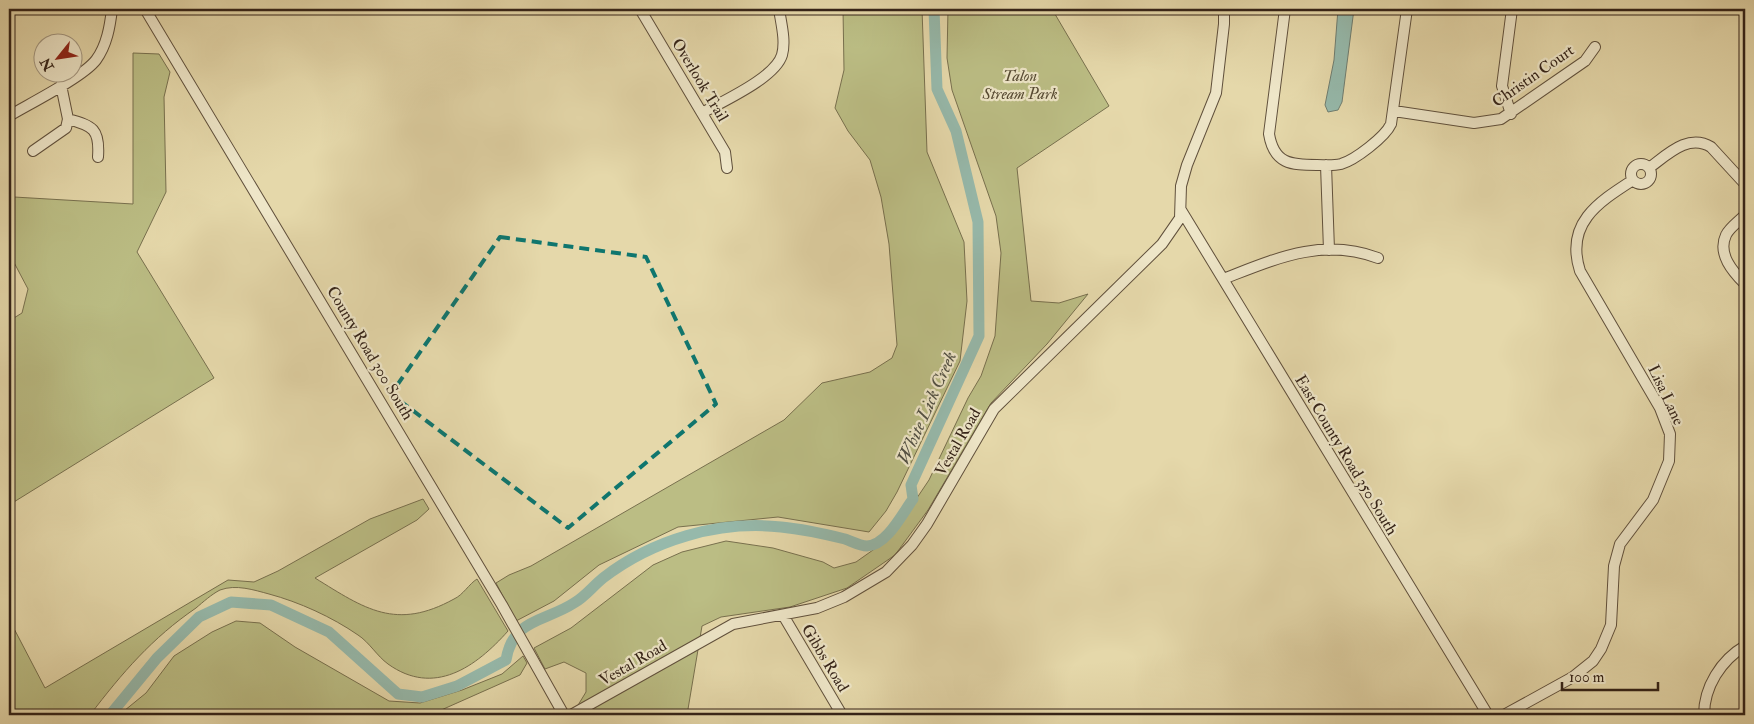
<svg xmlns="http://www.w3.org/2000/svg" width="1754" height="724" font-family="'IM FELL Double Pica',serif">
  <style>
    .green { fill: #bbbd84; stroke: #78704e }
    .water { fill: #96b9ab; stroke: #6f7d70 }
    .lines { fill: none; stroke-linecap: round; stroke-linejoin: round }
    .river { stroke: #96b9ab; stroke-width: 11 }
    .minor-casing { stroke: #60503c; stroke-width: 12 }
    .minor { stroke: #eee6c8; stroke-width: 10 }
    .marked { fill: none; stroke: #0f766e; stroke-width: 4; stroke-dasharray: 10 6; stroke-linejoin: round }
    .labels { text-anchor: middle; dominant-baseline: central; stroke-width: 4.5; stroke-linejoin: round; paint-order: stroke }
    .park-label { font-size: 16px; font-style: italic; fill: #564a33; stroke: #eee6c8 }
    .street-label { font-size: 16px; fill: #342318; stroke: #eee6c8 }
    .water-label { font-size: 18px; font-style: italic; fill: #515044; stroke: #eee6c8 }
  </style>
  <rect width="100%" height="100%" fill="#e5d8aa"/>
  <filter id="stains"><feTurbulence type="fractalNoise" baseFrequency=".004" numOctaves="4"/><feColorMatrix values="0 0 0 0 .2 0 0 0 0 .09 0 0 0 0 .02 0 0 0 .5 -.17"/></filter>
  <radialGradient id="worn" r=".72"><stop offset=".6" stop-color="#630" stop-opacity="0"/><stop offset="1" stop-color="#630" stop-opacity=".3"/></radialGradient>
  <path class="green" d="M843,9H922L927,152L964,242L967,301L960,361L897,492L886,511L869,532L778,517L678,527L599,565L554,601L516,621L496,583L509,575L531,566L784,420L822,383L870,372L892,358L897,345L889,244L881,197L870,160L848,131L835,108L844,70Z
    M948,9H1052L1109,106L1017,168L1031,301L1059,303L1088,294L1047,344L991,403L928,510L895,555L847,588L790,607L721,617L702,626L687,715H572L586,692V673L564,662L545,669L534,648L571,628L653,565L682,552L726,541L773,548L823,562L834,568L856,562L890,538L929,480L968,398L981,376L995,336L1001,253L996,216L952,90L947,58Z
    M133,53L159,54L170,72L164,97L166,192L137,252L214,378L9,505V321L22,313L28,289L9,253V192L14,197L133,204Z
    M423,499L429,509L417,520L315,578C365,609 396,631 454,599C463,595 469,584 477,579L508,631C476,667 434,697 388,664C377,656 369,642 358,635C332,617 299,602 269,594C254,590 236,584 220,590C212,594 203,602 196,608C152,638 122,673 90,715H9V619L45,688L228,580L254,582L278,571L370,519Z
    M236,621L260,623L295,647L389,701L420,703L462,690L502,674L523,656L527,663L520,675L430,715H119L146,693L174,656L212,632Z"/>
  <path class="water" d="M1338,9H1354L1342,102L1338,110L1328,112L1325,105L1334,60Z"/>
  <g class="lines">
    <path class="river" d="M110,715L157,658L199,617L231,602L271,605L329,632L398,694L422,697L457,686L506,660C513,618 545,622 574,603C585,597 593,586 603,578C652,540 719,520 781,527C802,529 825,534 845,539C851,541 860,546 867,546C887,545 902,514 913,499L911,485L979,336L978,222L956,131L937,89L934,9"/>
    <defs>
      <path id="minor" d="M145,9L502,605L564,715
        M640,9L725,152L727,168
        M1285,9L1269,134C1274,164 1291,165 1317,165C1325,165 1333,166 1341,164C1355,160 1385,137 1391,124L1407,9
        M1741,9L1745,13
        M61,85L68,119C93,126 100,129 98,157
        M1394,111L1474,123L1501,119L1585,61L1595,47
        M702,113C723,101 775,78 782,55C786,41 781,23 779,9
        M1511,114L1502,86L1512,9
        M9,116C29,104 83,77 96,60C107,45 110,26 112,9
        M33,151L66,128L68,119
        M1631 174a10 10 0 1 1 20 0a10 10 0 1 1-20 0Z
        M1326,165L1329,250
        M1649,168C1667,155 1688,133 1711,147L1745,184
        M1181,210L1488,715
        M1745,215C1739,221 1729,228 1726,235C1717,254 1733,272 1745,284
        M1223,279C1275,259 1322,237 1378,258
        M783,615L842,715
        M571,715L733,624L817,608L844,597L886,572L912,545L927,524L994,409L1162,244L1180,218L1181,186L1187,165L1216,93L1224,24V9
        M1504,715L1573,677L1593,661L1601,649L1611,625L1614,566L1620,544L1653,500L1669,461L1670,434L1660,408L1580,271C1565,224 1597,203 1633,180
        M1704,715C1704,687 1721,660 1745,646"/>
    </defs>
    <use href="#minor" class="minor-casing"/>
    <use href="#minor" class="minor"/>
  </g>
  <path class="marked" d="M500,237L646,257L716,404L568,528L391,394Z"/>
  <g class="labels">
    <g class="park-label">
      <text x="1020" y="76">Talon<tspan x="1020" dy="18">Stream Park</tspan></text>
    </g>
    <g class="street-label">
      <text transform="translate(1533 76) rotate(-35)">Christin Court</text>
      <text transform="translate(700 80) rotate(59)">Overlook Trail</text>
      <text transform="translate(370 353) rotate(59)">County Road 300 South</text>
      <text transform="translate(1666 395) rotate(65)">Lisa Lane</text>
      <text transform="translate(958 442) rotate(-60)">Vestal Road</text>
      <text transform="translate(1346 455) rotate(59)">East County Road 350 South</text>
      <text transform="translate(825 658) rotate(59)">Gibbs Road</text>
      <text transform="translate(633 663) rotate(-30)">Vestal Road</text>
    </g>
    <g class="water-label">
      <text transform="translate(927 408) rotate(-66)">White Lick Creek</text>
    </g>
  </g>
  <rect width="1754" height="724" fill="none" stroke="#e5d8aa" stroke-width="30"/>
  <rect x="10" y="10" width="1734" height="704" fill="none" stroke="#342318" stroke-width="2.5"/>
  <rect x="15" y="15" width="1724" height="694" fill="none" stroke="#342318"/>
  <g transform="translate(58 58) rotate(240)"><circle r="24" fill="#eee6c8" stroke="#a49882"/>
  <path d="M0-4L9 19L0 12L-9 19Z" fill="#8f2418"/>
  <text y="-8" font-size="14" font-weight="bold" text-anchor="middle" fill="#342318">N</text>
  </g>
  <path d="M1562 682v8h96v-8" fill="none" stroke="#342318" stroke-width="2.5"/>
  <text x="1569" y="682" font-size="15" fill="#342318" stroke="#eee6c8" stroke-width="4" paint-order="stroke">100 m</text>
  <rect width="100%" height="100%" filter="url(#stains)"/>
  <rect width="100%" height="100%" fill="url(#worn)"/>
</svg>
